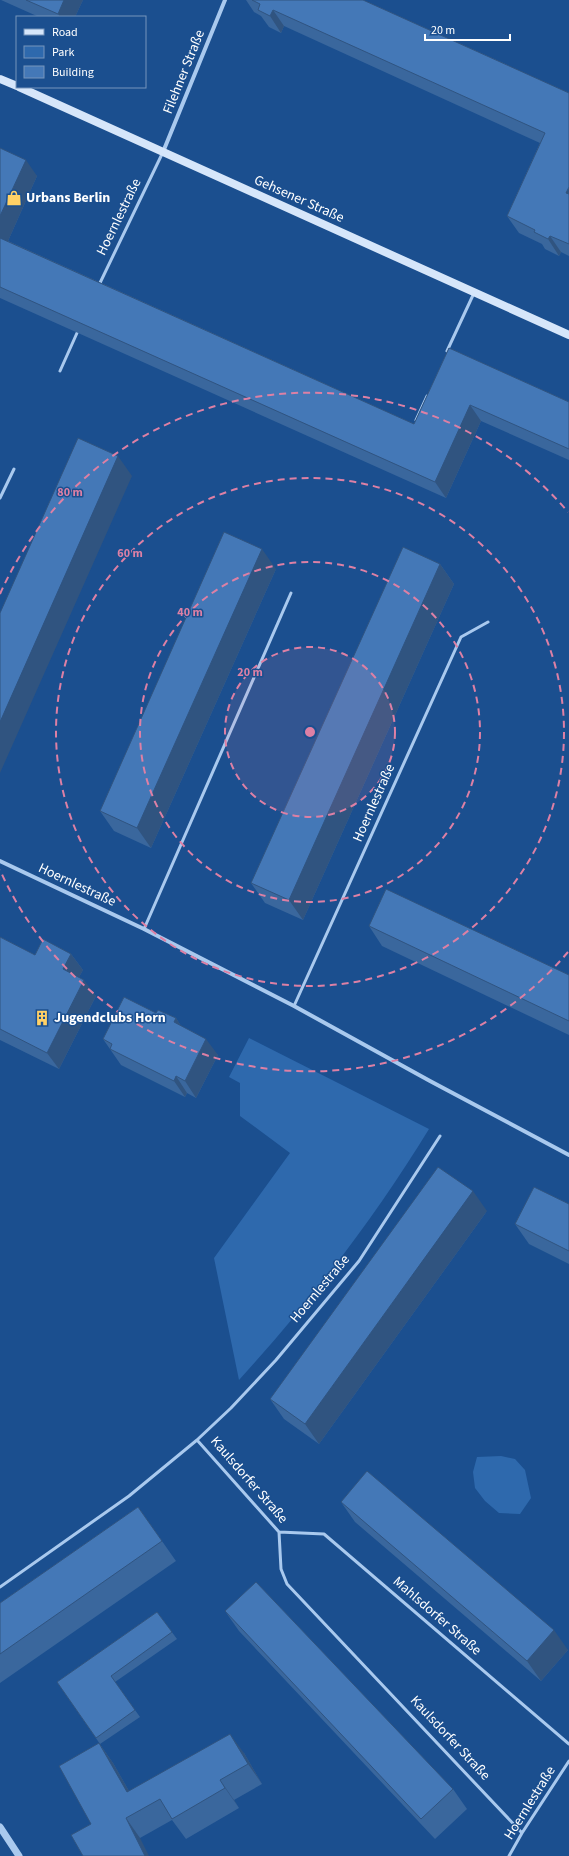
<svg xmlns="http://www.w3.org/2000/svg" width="569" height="1856" font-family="'Source Sans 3',sans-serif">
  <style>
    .green { fill: #2e69ad }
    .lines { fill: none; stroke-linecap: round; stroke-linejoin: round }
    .service { stroke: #a9c9ee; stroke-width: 3 }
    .minor { stroke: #a9c9ee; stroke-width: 4 }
    .tertiary { stroke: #a9c9ee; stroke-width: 7 }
    .secondary { stroke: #d6e6fa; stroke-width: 8 }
    .wall { fill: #3a679d }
    .shaded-wall { fill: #305480 }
    .building { fill: #4478b7; stroke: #305480 }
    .ring { fill: none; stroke: #dd80a5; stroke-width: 2; stroke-dasharray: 7 5 }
    .labels { text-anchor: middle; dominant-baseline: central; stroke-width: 3; stroke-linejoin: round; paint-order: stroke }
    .street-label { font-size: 14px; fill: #fff; stroke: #1b4f8f }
    .poi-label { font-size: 14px; font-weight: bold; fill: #fff; stroke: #1b4f8f; text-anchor: start }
    .centre { fill: #dd80a5; stroke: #1b4f8f; stroke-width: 2 }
    .ring-label { font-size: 12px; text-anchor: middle; font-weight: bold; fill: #dd80a5; stroke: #1b4f8f; stroke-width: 3; stroke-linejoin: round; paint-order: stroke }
  </style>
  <rect width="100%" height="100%" fill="#1b4f8f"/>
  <path class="green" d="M249,1038L429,1129C374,1219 310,1302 239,1380L214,1258L290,1153L240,1116V1083L229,1077Z
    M501,1456L515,1459L525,1470L531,1498L520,1514L499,1513L485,1501L475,1488L473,1472L477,1457Z"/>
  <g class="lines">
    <path class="service" d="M99,285L163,152
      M447,351L474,293
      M60,371L77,333
      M416,420L427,396
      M0,498L14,469
      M144,929L291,593
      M294,1006L461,637L488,622
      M197,1440L279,1532L281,1569L287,1584L522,1833
      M279,1532L324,1534L569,1744
      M0,1587L129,1496L197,1440L231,1408L276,1360L359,1261L440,1136
      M509,1856L522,1833L569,1761"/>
    <path class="minor" d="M163,152L225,0
      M0,861L144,929L294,1006L430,1081L569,1155"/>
    <path class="tertiary" d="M0,1827L19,1856"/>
    <path class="secondary" d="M0,79L17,86
      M19,87L569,335"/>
  </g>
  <path class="wall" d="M1,0H83L75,17H39Z
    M246,0H363L569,93V256L561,252L559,256L545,249L542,244L519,233L507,216L540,143L284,26L281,33L269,27L261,16L254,12Z
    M0,148L37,176L8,241L414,424L449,348L569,402V460L481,421L446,498L0,298Z
    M440,564L454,584L303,920L265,903L251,883Z
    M276,569L151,848L114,831L100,811Z
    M369,926L569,975V1035L382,946Z
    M0,937L35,955L71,954L83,970L79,977L96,996L59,1069L0,1040Z
    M156,1013L176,1018L181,1026L218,1055L196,1098L187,1093L185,1097L121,1065L103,1039Z
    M569,1204V1264L529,1244L515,1224Z
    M487,1211L319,1444L284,1419L270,1399Z
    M341,1502L568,1650L541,1681L355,1522Z
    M138,1507L176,1561L0,1683V1603Z
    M225,1611L453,1789L467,1809L435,1839L239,1631Z
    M157,1612L177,1639L115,1682L140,1717L100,1744L57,1682Z
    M99,1743L113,1763L129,1791L244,1753L262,1784L234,1800L239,1808L186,1839L172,1820L140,1838L91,1824Z"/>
  <path class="shaded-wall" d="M64,0H83L75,17H60L58,14Z
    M273,10L284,26L281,33L270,16Z
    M26,160L37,176L4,250L0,245V216Z
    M569,187V197L566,193Z
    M550,236L561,252L559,256L548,239Z
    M470,405L481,421L446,498L435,482Z
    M118,456L132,476L0,773V722Z
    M262,549L276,569L151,848L137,828Z
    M440,564L454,584L303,920L289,900Z
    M71,954L83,970L74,986L63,969Z
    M84,980L96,996L59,1069L47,1053Z
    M176,1018L187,1035L174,1022Z
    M206,1039L218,1055L196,1098L185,1081Z
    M176,1076L187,1093L185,1097L174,1081Z
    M473,1191L487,1211L319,1444L305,1424Z
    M554,1630L568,1650L541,1681L527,1661Z
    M230,1734L244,1753L262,1784L248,1764Z
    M99,1743L113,1763L141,1812L127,1792Z
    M220,1780L234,1800L239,1808L225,1788Z
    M126,1818L140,1838L149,1856H145Z"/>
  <path class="building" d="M26,0H64L58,14Z
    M252,0H363L569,93V187L566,193L569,194V244L550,236L548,239L534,232L535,230L507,216L545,133L273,10L270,16L258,10L260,4Z
    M0,148L26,160L0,216Z
    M0,238L414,424L449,348L569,402V449L470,405L435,482L0,287Z
    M78,438L118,456L0,722V613Z
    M224,532L262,549L137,828L100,811Z
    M403,547L440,564L289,900L251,883Z
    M386,889L569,975V1021L369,926Z
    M0,937L35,955L43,939L71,954L63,969L84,980L47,1053L0,1029Z
    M124,997L156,1013L158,1010L176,1018L174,1022L206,1039L185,1081L176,1076L174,1081L110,1049L112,1044L103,1039Z
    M438,1167L473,1191L305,1424L270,1399Z
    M534,1187L569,1204V1251L515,1224Z
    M367,1471L554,1630L527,1661L341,1502Z
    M138,1507L162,1541L0,1654V1603Z
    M256,1582L453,1789L421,1819L225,1611Z
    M157,1612L172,1632L111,1676L135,1710L96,1738L57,1682Z
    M230,1734L248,1764L220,1780L225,1788L172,1819L160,1799L126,1818L145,1856H83L71,1835L91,1824L59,1766L99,1743L127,1792Z"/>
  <circle cx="310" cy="732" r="85" fill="#dd80a5" fill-opacity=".12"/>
  <g class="ring">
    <circle cx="310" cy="732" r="85"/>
    <circle cx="310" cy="732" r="170"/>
    <circle cx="310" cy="732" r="254"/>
    <path d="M568 952A339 339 0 0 1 0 870M0 594A339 339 0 0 1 568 512"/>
  </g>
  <defs>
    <symbol id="shop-bare" viewBox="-9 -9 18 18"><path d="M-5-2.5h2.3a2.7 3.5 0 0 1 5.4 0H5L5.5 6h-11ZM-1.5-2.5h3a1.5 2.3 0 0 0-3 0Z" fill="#ffd166" stroke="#1b4f8f" stroke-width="2.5" paint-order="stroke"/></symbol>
    <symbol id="building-bare" viewBox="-9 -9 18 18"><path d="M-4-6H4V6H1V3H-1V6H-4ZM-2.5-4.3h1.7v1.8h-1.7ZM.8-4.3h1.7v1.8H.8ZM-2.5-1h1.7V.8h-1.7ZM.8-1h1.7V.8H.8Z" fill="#ffd166" stroke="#1b4f8f" stroke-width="2.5" paint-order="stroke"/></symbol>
  </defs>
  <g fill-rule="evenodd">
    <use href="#shop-bare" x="3" y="187" width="22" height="22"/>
    <use href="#building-bare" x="31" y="1007" width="22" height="22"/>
  </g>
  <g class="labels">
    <g class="street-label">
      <text transform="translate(184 72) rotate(-68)">Filehner Straße</text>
      <text transform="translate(299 199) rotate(24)">Gehsener Straße</text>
      <text transform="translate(119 217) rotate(-64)">Hoernlestraße</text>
      <text transform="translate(374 803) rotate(-66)">Hoernlestraße</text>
      <text transform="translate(77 885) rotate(25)">Hoernlestraße</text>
      <text transform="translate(320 1289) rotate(-50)">Hoernlestraße</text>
      <text transform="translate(249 1480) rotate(49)">Kaulsdorfer Straße</text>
      <text transform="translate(437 1616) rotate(41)">Mahlsdorfer Straße</text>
      <text transform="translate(450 1738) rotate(47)">Kaulsdorfer Straße</text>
      <text transform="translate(530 1803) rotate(-58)">Hoernlestraße</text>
    </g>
    <g class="poi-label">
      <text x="26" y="198">Urbans Berlin</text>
      <text x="54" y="1018">Jugendclubs Horn</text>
    </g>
  </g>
  <circle cx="310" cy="732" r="6" class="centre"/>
  <g class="ring-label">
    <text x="70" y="496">80 m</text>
    <text x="130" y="557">60 m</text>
    <text x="190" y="616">40 m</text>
    <text x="250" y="676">20 m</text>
  </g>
  <rect x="16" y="16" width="130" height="72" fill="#1b4f8f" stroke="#7695bc"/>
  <rect x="24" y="29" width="20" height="6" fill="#d6e6fa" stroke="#7695bc"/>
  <text x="52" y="36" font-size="12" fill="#ffffff">Road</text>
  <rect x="24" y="46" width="20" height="12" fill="#2e69ad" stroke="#7695bc"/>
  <text x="52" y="56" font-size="12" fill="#ffffff">Park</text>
  <rect x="24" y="66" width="20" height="12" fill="#4478b7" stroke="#7695bc"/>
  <text x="52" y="76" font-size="12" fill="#ffffff">Building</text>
  <path d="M425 34v6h85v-6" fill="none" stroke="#ffffff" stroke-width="2"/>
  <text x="431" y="34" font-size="12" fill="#ffffff" stroke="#1b4f8f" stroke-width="3" paint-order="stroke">20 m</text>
</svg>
